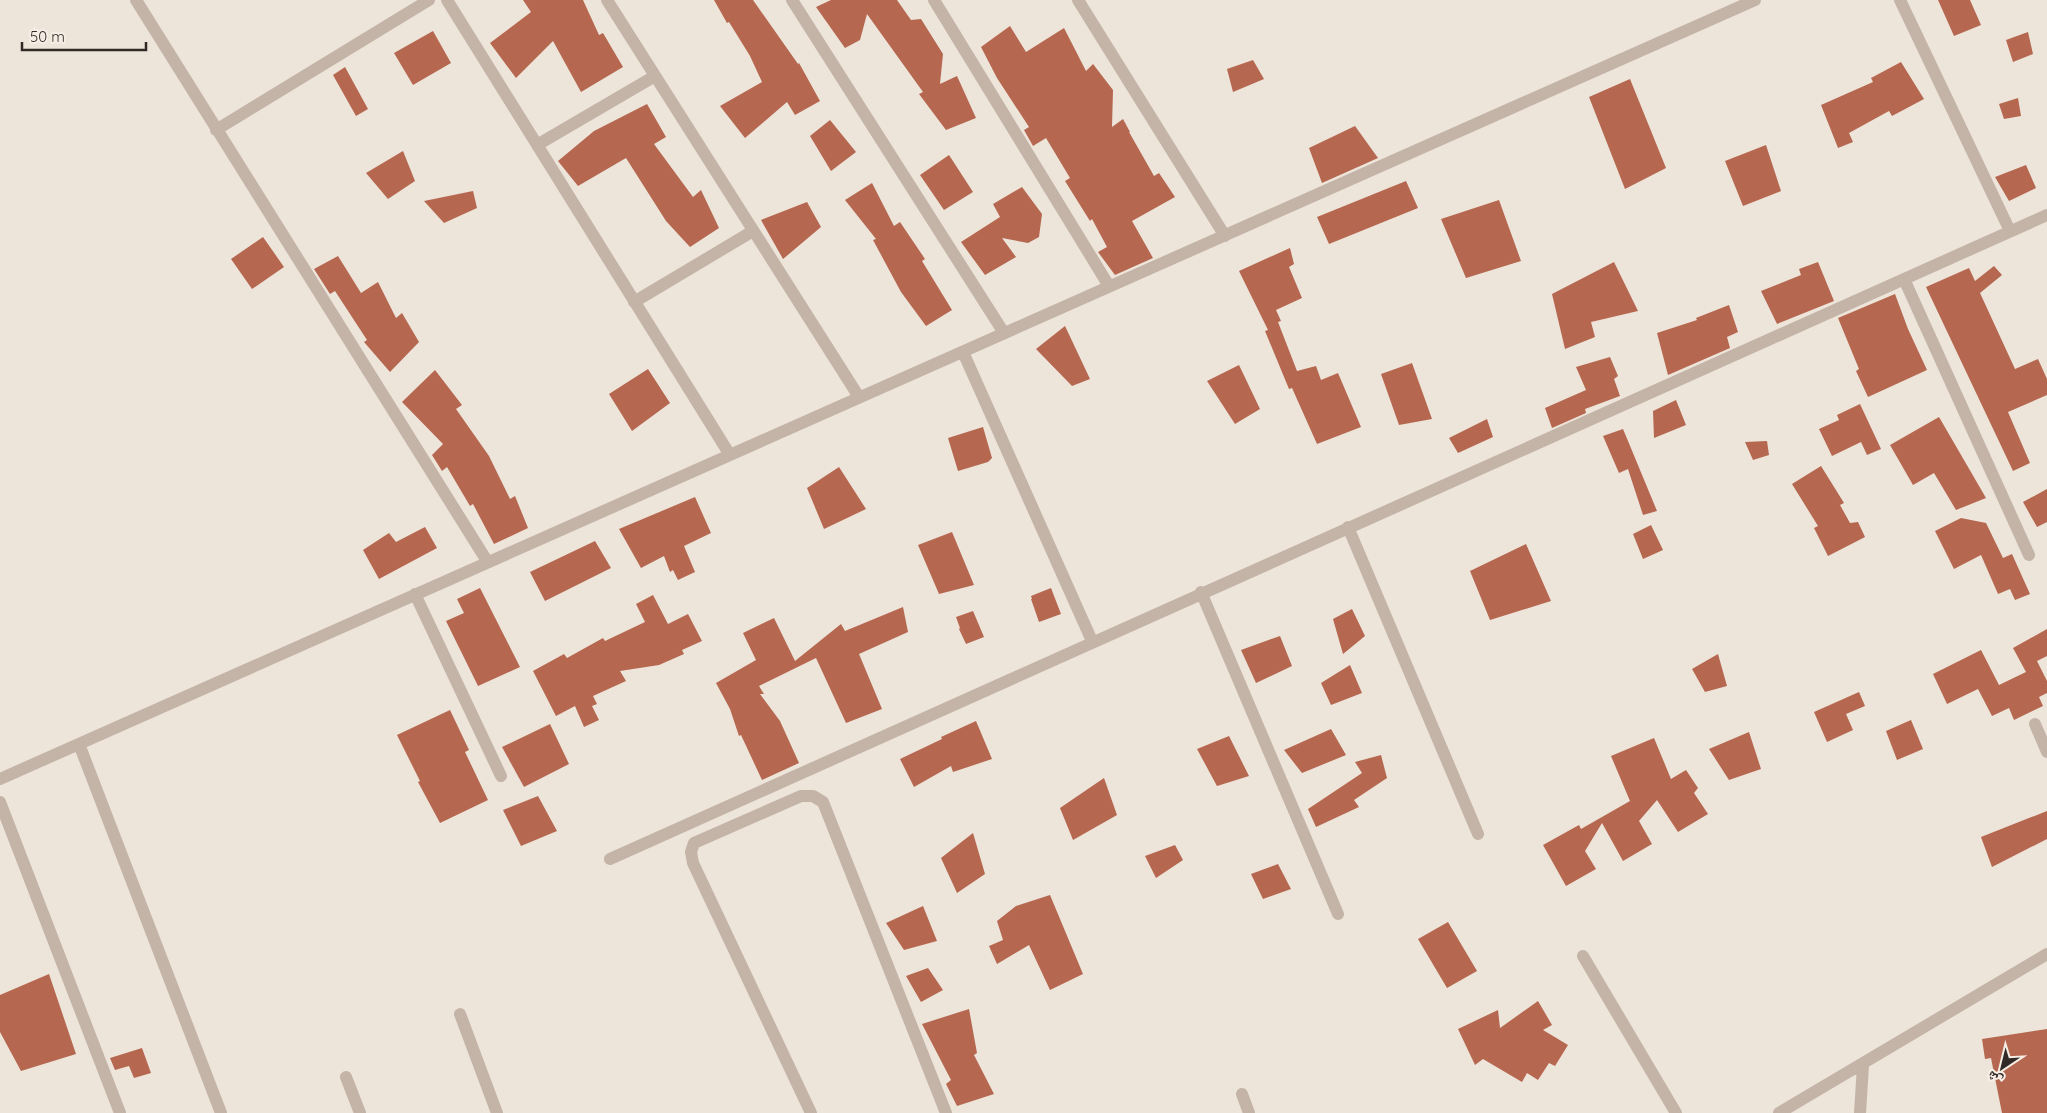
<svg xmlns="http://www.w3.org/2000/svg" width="2047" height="1113" font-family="Quicksand,'Noto Naskh Arabic',sans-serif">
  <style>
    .building { fill: #b6674f }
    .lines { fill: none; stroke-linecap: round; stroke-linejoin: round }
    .minor { stroke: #c4b4a7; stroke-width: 12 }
  </style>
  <rect width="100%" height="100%" fill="#ede4da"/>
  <path class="building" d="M523,0H583L599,35L603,33L623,67L581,92L553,41L516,78L490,43L531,12Z
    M714,0H753L798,64L799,63L820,101L795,115L787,102L745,138L720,106L762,82L750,56L729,22L727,23Z
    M831,0H897L911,20L921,19L943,54L940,84L957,76L976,118L946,130L919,94L923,92L867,14L860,40L845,48L816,7Z
    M1938,0H1970L1981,25L1954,36Z
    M1010,26L1026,52L1064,28L1086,71L1093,64L1113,90L1112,127L1123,119L1130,132H1129L1154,176L1159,173L1175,197L1132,221L1153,258L1115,275L1098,252L1107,247L1092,219L1090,221L1065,181L1070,178L1046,138L1033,146L1024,130L1029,127L997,78L981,47Z
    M433,31L451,63L413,85L394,53Z
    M2028,32L2033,54L2013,62L2006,40Z
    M1253,60L1264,79L1233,92L1227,69Z
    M1901,62L1924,99L1892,116L1889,111L1849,133L1853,142L1838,148L1821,105L1873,82L1871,78Z
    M345,67L368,109L356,116L333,75Z
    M1630,79L1666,168L1625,189L1589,97Z
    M2018,98L2021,116L2004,119L1999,104Z
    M647,104L666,137L654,144L693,197L701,190L719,228L690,247L666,221L626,158L578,186L558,161L594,131Z
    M830,120L856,152L831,171L810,136Z
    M1355,126L1378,158L1322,183L1309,148Z
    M1766,145L1781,191L1743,206L1725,161Z
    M403,151L415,181L388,199L366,173Z
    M949,155L973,192L944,210L920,175Z
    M2026,165L2036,188L2009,201L1995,177Z
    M1406,181L1418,208L1329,244L1317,217Z
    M872,183L894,226L900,222L925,259L922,261L952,310L926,326L901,292L873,240L876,239L845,200Z
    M1022,187L1042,214L1039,237L1028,243L1002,238L1016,257L985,275L961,242L1000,217L993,204Z
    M473,191L477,208L444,223L424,201Z
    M1499,200L1521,261L1466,278L1441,219Z
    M807,202L821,227L783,259L761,220Z
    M263,237L284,267L252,289L231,259Z
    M1290,248L1294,264L1289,267L1302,298L1276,310L1281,321L1278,322L1297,371L1316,366L1321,380L1338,373L1361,427L1317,444L1292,388L1289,389L1265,331L1268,330L1239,271Z
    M338,256L361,293L378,282L396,318L402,313L419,342L390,372L364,342L367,340L335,291L330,294L314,269Z
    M1614,262L1638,311L1591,322L1595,337L1565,349L1552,294Z
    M1818,262L1834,301L1777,324L1761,291L1801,275L1799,269Z
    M1994,266L2002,275L1980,293L2015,369L2038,359L2047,379V395L2008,412L2030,463L2013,471L1926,287L1969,268L1975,281Z
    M1895,294L1908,329L1927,370L1868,397L1856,371L1859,369L1838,318Z
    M1729,305L1738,332L1727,337L1730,348L1668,375L1657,333L1697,320L1696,318Z
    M1065,326L1090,379L1072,386L1036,349Z
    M1610,357L1618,376L1614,379L1620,396L1585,409L1586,413L1552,428L1545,408L1586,390L1576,367Z
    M1412,363L1432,419L1399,425L1381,374Z
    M1239,365L1260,409L1235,424L1207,381Z
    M648,369L670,403L632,431L609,394Z
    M435,370L462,405L456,409L489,456L510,499L515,496L528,528L494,544L473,504L470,506L447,467L442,471L432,455L443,444L402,402Z
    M1676,400L1686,425L1654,438L1653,411Z
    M1860,404L1881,449L1867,455L1861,442L1832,456L1819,429L1839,420L1837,415Z
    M1939,417L1986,498L1956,510L1934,473L1913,485L1890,445Z
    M1487,419L1493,437L1458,453L1449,438Z
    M983,427L992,458L988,462L958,471L948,438Z
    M1623,429L1628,441L1657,511L1643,515L1628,469L1619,473L1603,436Z
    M1767,441L1769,455L1753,460L1745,442Z
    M1821,466L1844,503L1840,505L1850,523L1858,522L1865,537L1828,556L1814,528L1818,526L1792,484Z
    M839,467L866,509L824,529L807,488Z
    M2047,489V522L2037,527L2023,502Z
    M695,497L711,533L684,546L695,572L678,580L673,570L670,572L664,556L641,568L619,529Z
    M1961,518L1986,523L2003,558L2012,554L2030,594L2015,600L2010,589L1998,594L1981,555L1954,569L1935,531Z
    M1651,525L1663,550L1643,559L1633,534Z
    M425,527L437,548L379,579L363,550L389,533L396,542Z
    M952,532L974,585L939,594L918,545Z
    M595,541L611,568L545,601L530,572Z
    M1526,544L1551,601L1490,620L1470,571Z
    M480,588L520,667L478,686L446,621L464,613L457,599Z
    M1051,588L1061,614L1039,622L1031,599H1032L1031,596Z
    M653,595L668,624L688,614L702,641L682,650L684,654L659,665L620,671L626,681L593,696L597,704L592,706L599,720L584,727L575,706L556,716L533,671L564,654L567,658L603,638L605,641L645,622L636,604Z
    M903,607L908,632L859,654L882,709L846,723L816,658L759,686L764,694H760L780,721L799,763L762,780L741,735L739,736L730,709L716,683L756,660L743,633L774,618L795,661L841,624L845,631Z
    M1352,609L1365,636L1343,654L1333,619Z
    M973,611L984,637L966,644L959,629L960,628L956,617Z
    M2047,629V656L2037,661L2047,681V693L2039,697L2043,706L2014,720L2009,708L1992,716L1978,689L1947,704L1933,674L1981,650L1999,685L2026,672L2013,648Z
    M1280,636L1292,666L1256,683L1241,650Z
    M1718,654L1727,686L1705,692L1692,669Z
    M1350,665L1362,693L1331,705L1321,683Z
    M1859,692L1865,706L1846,714L1853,730L1827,742L1814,712Z
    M450,710L469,750L465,752L488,800L440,823L418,782L420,781L397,735Z
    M1911,720L1923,749L1897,760L1886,731Z
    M976,721L992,759L953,772L951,766L914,787L900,759L942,739L941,737Z
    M550,724L569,764L524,787L502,747Z
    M1331,729L1346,755L1302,773L1284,750Z
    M1749,732L1761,769L1729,780L1709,749Z
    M1229,736L1249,776L1217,786L1197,749Z
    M1654,738L1671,779L1686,770L1698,788L1694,793L1708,814L1678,832L1657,800L1639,821L1652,844L1623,861L1602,823L1585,851L1596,869L1566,886L1543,845L1579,825L1581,829L1630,801L1611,756Z
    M1381,755L1387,778L1354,800L1359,807L1316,827L1308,809L1362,773L1355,762Z
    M1104,778L1117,815L1073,840L1060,808Z
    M538,796L557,831L521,846L503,810Z
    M2047,811V839L1992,867L1981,837Z
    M973,833L985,874L957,893L941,858Z
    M1175,845L1183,860L1156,878L1145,856Z
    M1278,864L1291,889L1263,899L1251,874Z
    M1050,895L1083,974L1050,990L1029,945L997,964L989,946L1003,940L997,921L1016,906Z
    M923,906L937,941L904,950L886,923Z
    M1448,922L1477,971L1447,988L1418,939Z
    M928,968L943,990L921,1002L906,976Z
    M49,974L76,1054L21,1071L0,1032V995Z
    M1538,1001L1552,1025L1543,1030L1568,1045L1555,1066L1549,1063L1538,1080L1527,1073L1522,1082L1483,1059L1475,1065L1458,1029L1498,1010L1500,1028Z
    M969,1009L977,1053L974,1055L994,1094L957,1106L946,1084L951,1080L922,1024Z
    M2047,1029V1113H2002L1991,1058L1985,1059L1982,1039Z
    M142,1048L151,1073L134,1078L129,1066L115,1070L110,1058Z"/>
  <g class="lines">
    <path class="minor" d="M136,0L487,561
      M447,0L730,455
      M607,0L859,397
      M792,0L1004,333
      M934,0L1109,286
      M1078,0L1225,236
      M1900,0L2010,231
      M216,130L429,0
      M537,145L655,76
      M1904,279L2029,555
      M634,302L753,231
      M963,352L1092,641
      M1348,527L1478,834
      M1201,592L1338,914
      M415,594L501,776
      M2035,724L2047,752
      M79,744L221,1113
      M0,779L1755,0
      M0,802L120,1113
      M610,859L2047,215
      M1583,956L1676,1113
      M460,1014L497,1113
      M346,1077L360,1113
      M1242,1094L1249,1113
      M811,1113L693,863L691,852L694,843L801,796H813L823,802L946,1113
      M1779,1113L2047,954
      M1860,1113L1863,1065"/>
  </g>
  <g transform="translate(2002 1068) rotate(215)" stroke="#f6eee5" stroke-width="4" paint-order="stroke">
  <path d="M0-4L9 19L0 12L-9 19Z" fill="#312a27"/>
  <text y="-8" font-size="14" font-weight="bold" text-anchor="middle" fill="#312a27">ش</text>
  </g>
  <path d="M22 42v8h124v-8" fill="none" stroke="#312a27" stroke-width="2.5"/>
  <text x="30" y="42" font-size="15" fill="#312a27" stroke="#f6eee5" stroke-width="4" paint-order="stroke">50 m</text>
</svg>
